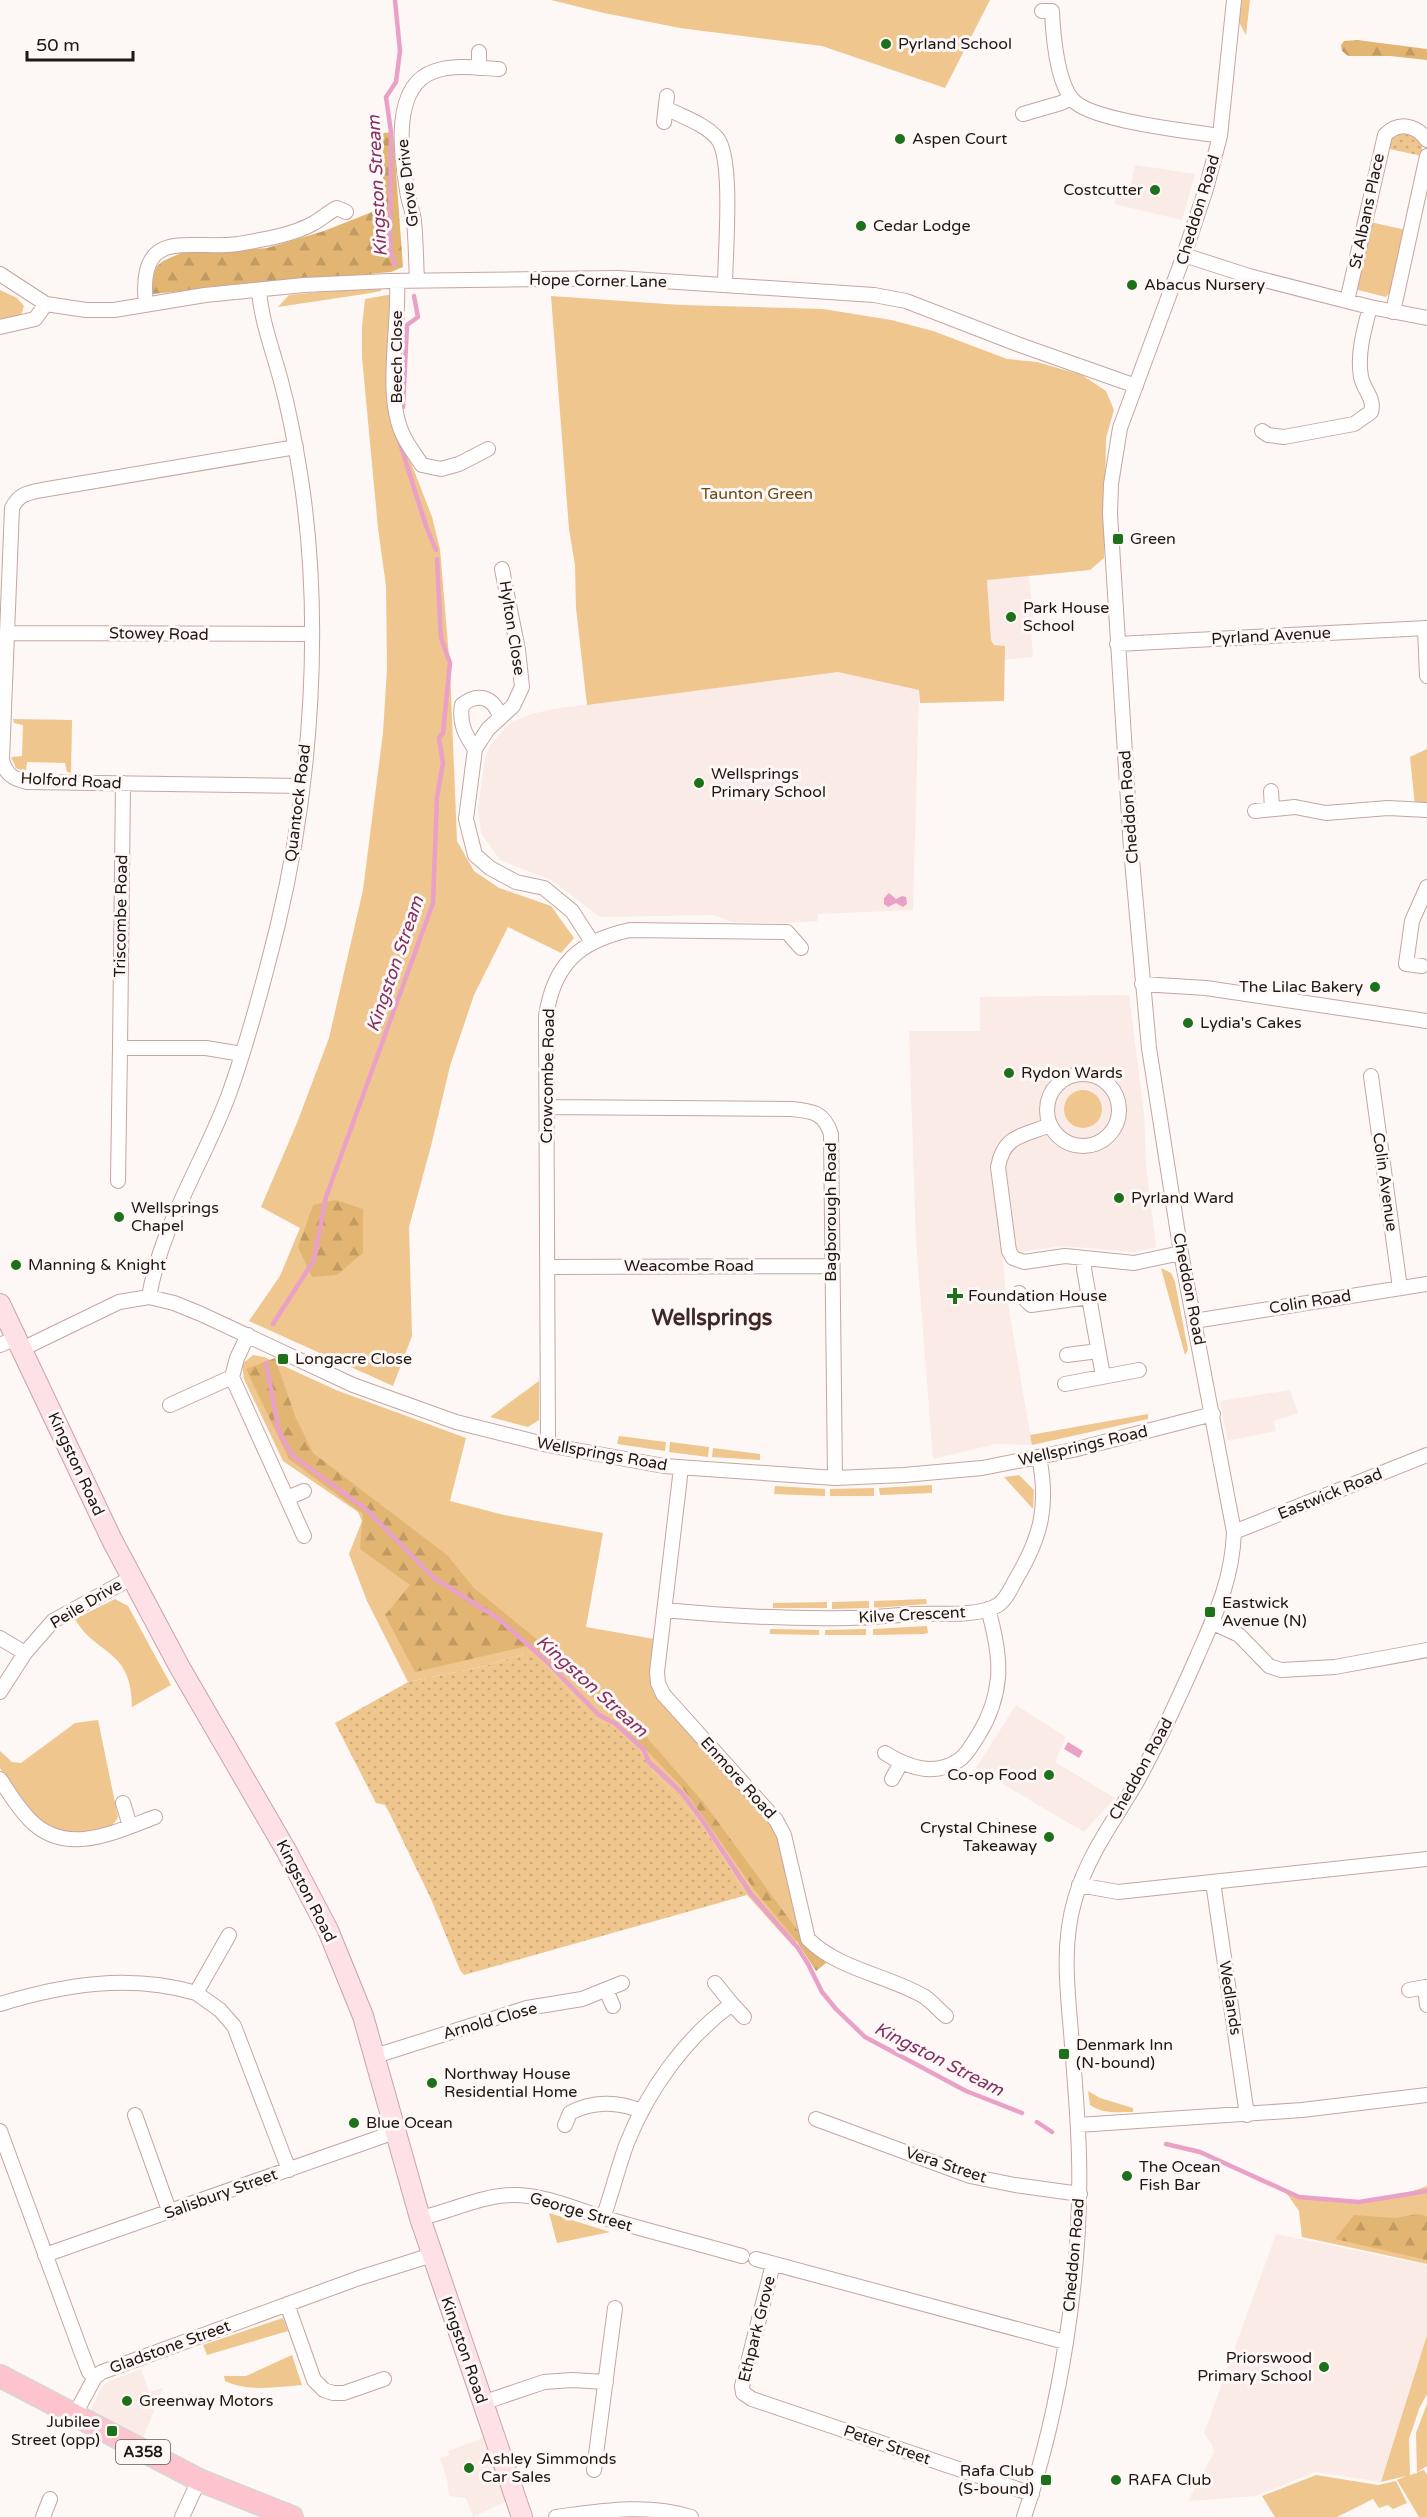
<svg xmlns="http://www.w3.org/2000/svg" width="1427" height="2517" font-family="'Varela Round',sans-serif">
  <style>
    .built { fill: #fbebe7 }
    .green { fill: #eec68e }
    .forest { fill: url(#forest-firs) }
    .garden { fill: url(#garden-dots) }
    .water { fill: #e9a1c7 }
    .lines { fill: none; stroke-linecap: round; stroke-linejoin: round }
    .stream { stroke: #e9a1c7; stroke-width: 4.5 }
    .street-casing { stroke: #c5a6a0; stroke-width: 16 }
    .secondary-casing { stroke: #c5a6a0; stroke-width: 22 }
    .primary-casing { stroke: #d7d5d5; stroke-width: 24 }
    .street { stroke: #fff; stroke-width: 14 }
    .secondary { stroke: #fee1e6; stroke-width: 20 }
    .primary { stroke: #fdc4ce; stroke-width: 21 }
    .poi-dot { fill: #1d711b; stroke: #fdf7f5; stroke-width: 2 }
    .labels { text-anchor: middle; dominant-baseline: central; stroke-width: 6; stroke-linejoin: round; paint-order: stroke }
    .shield { fill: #fdf7f5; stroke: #625a57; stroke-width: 1.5 }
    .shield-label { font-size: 15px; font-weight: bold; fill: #201613 }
    .poi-label { font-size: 16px; fill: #201613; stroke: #fdf7f5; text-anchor: start }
    .street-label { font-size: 16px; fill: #201613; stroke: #fdf7f5 }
    .park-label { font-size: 16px; fill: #694a18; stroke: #fdf7f5 }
    .water-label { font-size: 18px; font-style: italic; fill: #843063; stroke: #fdf7f5 }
    .district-label { font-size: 22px; font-weight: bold; fill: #3f2723; stroke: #fdf7f5 }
  </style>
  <defs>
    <pattern id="forest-firs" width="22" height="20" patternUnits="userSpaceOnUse" patternTransform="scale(1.5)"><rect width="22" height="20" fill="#e2b573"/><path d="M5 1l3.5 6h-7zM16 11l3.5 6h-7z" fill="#c29b63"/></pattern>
    <pattern id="garden-dots" width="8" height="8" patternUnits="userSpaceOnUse" patternTransform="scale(1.5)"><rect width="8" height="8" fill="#eec68e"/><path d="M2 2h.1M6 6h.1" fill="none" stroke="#cca97a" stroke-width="1.8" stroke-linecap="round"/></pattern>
  </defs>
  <rect width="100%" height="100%" fill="#fdf7f5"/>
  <path class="built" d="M1135,165L1195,174L1182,220L1114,204L1119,184L1131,185Z
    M1029,576L1034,622L1030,623L1033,657L1004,660L1005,646L994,645L991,640L987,579Z
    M838,672L919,690L913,910L818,914V921L785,923L732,922L714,915L600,917L551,880L500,860L481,833L478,808L485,759L490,745L511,722L532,714L553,709Z
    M1129,995L1144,1113L1146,1165L1156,1247L1135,1252L1062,1246L1020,1252L1002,1249L1005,1286L1032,1445L996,1444L933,1459L916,1240L909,1031H980V997Z
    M1290,1390L1298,1413L1274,1421L1276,1431L1228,1441L1220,1401Z
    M1016,1705L1066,1737L1055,1762L1115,1798L1084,1832L976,1768Z
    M1276,2234L1427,2265V2335L1381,2482L1315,2472L1256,2496L1188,2501L1214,2452L1212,2444L1204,2433Z
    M141,2369L149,2392L163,2388L143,2438L91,2411L90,2412L101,2388L107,2382Z
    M483,2438L507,2501L473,2517L466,2498L449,2496L447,2479L440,2458L449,2455L448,2451Z"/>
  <path class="green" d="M551,0H990L945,88L822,46L680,28L604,13Z
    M1242,0H1250L1246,35L1239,22Z
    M1370,222L1406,230L1391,291L1386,297L1358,290L1357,284Z
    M372,287L381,288V291L371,293L278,307L289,295Z
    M0,290L17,298L24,306L20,318L0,321Z
    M393,294L390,408L432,517L440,549L450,669L457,841L474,871L499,888L551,906L574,938L561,953L508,927L474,995L450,1066L431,1146L409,1227L412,1336L393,1386L249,1321L280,1276L300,1228L261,1207L297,1123L329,1038L363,890L383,733L387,668L386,586L378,528L362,357V327L365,299Z
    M551,296L681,305L823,309L891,320L933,331L1007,359L1037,362L1082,375L1106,391L1114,410L1106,438L1104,558L1090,570L987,580L991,640L994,645L1005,646L1004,701L920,703L919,690L838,672L587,705L576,608L575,565L569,529Z
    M13,719L72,720L71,773L67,772L65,763L27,762L26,772L16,768L11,757L22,756L23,725L14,723Z
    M1427,749V806L1415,805L1410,757Z
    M1064 1109a19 19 0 1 1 38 0a19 19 0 1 1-38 0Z
    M1161,1268L1171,1273L1175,1282L1188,1350L1185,1355Z
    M253,1355L264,1357L336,1390L466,1438L450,1501L504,1515L603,1533L586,1627L654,1639C652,1660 647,1678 658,1697L774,1826L779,1838L800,1936L793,1946L747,1895L701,1823L653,1771L640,1750L614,1727L592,1717L534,1651L485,1666L408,1682L367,1601L349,1554L362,1521L358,1512L283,1461L244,1379L242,1364Z
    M539,1381V1420L528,1427L490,1417Z
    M1148,1414V1419L1032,1445L1030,1435Z
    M619,1436L666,1442L665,1451L617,1444Z
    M670,1442L709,1447L708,1457L669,1452Z
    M713,1448L760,1454V1460L712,1457Z
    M1019,1475L1034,1490L1033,1509L1004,1477Z
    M932,1485V1493L880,1495L879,1488Z
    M775,1486L825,1489V1496L774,1494Z
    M874,1488V1496H830V1489Z
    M115,1599L128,1606L171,1685L132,1707C132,1648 96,1656 75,1619Z
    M926,1599L927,1604L874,1608V1601Z
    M869,1601V1608L832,1609V1602Z
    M827,1602V1608H773V1603Z
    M927,1626L928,1633L923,1634L873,1635V1629Z
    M770,1629L819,1630V1635L770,1634Z
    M866,1629V1635H825V1630Z
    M98,1720L118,1817C114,1827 105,1828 95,1830C88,1832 79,1835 72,1835C40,1833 20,1796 3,1773L0,1768V1751L12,1762L21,1763L75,1723Z
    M1088,2091L1100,2098L1133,2108V2112C1117,2112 1103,2114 1090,2105Z
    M1427,2186V2264L1302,2237L1299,2211L1285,2191C1336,2206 1377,2205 1427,2186Z
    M549,2213L610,2232L557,2243Z
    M283,2318L288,2331L207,2355L203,2345Z
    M1427,2335V2394L1419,2409L1409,2439L1410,2475L1417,2473L1416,2433L1427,2404V2466L1417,2472L1424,2470L1427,2475V2517H1419L1397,2480L1406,2476L1381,2482Z
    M292,2355L302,2385C277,2387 248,2392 225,2381L224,2376H246Z
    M1316,2475L1378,2485L1396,2481L1407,2503L1393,2509L1388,2505L1379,2508L1373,2499L1337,2517H1275L1262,2496Z"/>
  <path class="forest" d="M1357,40L1427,49V60L1390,56H1348L1342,51L1341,45L1344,41Z
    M393,132L403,267L391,272L152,294V278L157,266L163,261L181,253L267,248L324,231L372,212L383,215V133Z
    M336,1200L363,1209V1253L337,1275L312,1277L298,1247L313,1205Z
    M275,1358L295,1416L313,1453L447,1555L474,1588L622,1709L704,1803L806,1942L826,1963L816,1971L795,1939L756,1892L682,1787L611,1713L532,1645L415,1672L385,1615L410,1585L360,1549L363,1514L289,1459L246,1369Z
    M1417,2214L1427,2216V2260L1335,2239L1354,2215L1395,2218Z"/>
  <path class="garden" d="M1396,132H1411L1422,143V156L1385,148L1387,141Z
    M534,1651L592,1717L614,1727L640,1750L653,1771L701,1823L747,1895L464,1975L460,1970L431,1899L390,1814L385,1805L376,1803L335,1723L408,1682L485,1666Z"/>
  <path class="water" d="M889,893L896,899L902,896L906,897L907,904L903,907L896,903L888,907L884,904V898Z
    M1068,1742L1083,1751L1079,1758L1064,1749Z"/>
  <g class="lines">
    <path class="stream" d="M395,265L390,249L391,132L386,97L396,82L400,51L395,0
      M403,407L407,325L418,317L414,296
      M399,440L426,526L436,550
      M273,1324L314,1260L326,1197L433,903L437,797L443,763L439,738L443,733L450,663L441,638L437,559
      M266,1363L279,1432L293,1456L367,1510L433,1577L499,1619L544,1659L599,1715L616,1724L644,1750L648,1761L682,1793L702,1820L751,1894L798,1948L808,1964L822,1992L836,2009L865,2037L966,2091L1022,2113
      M1037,2122L1052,2132
      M1166,2144L1200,2152L1299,2197L1359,2202L1427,2191"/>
    <defs>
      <path id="street" d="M1042,11H1052C1053,34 1057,83 1073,100C1091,121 1190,131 1220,136
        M479,68V52
        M666,108C683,117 705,124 717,138C734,158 725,255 725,285
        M1023,114L1061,103L1071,98
        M664,122L667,96
        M1184,255L1249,276L1370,307L1427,318
        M0,274L46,304L86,310H114L205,295L304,285L389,281L618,278L874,295L906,301L1020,345L1136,386
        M397,281C400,326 383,397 404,437C409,447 416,456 422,465L441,469L459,464L488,449
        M417,281C416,261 416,241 414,221C413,211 408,201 407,190C401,155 391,85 435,71C455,64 479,68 499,69
        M1347,301L1385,135C1399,121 1416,125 1427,140
        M146,305C137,224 189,251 238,244C262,240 293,235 314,223C322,218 329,212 337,208L346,212
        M1393,312L1427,156
        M0,327L35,319L46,304
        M1262,431L1268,435L1284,437L1354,424L1371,412C1375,398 1364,391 1361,377C1357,354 1364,330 1370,307
        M296,447L42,490C27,493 19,494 12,508L2,759C5,774 13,779 27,782L302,786
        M502,569L518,650L522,687L513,706L488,729L475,749L466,819L475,855L490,868L516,882L544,888L572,911L592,942
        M1425,628L1427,676
        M7,633L312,634
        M1117,644L1427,628
        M475,749C465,735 459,723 462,705C478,692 493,697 500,716
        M123,783L120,1048H206L242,1054
        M1271,791L1272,809
        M1255,811L1295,807L1326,813L1388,808L1427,810
        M1422,966L1406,964L1412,921L1427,887
        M1142,984L1206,988L1427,1021
        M1047 1110a36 36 0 1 1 72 0a36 36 0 1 1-72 0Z
        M1371,1076L1400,1288
        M547,1107L791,1109C812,1111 824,1112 831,1134L835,1478
        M1050,1125C1024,1136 1004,1134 998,1167L1009,1251L1013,1258L1024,1262L1065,1256L1134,1263L1181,1253
        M118,1181L120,1048
        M1085,1260L1084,1269L1103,1376
        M548,1267L831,1266
        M1019,1293L1031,1305L1089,1297
        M149,1297C161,1225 204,1162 229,1094C249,1038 264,981 278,924C312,783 323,616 300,473C295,442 289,411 281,381C273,351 261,320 259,290
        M1194,1321L1427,1284
        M248,1335L237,1358L232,1377L304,1536
        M0,1345L16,1338
        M22,1349L119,1302L149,1297L174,1303L201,1314L353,1385L456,1422L548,1445L664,1466L835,1478L904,1475L982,1468L1073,1450L1213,1414
        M1067,1355L1098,1351
        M1065,1384L1139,1370
        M170,1405L232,1377
        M548,1445L546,1016C554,964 579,941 630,930L787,932L801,948
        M681,1468L657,1672L658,1683L663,1694L776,1820L784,1835L808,1939C839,1970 888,1975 925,1997C932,2002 939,2010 946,2016
        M287,1498L304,1491
        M1234,1532L1427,1455
        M665,1610C726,1616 787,1619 848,1618C871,1618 893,1615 916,1614C938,1613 979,1617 998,1605C1006,1600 1011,1588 1016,1579C1041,1537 1049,1506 1039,1457
        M1213,1623L1239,1635L1269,1666L1281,1670L1335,1667L1427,1650
        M0,1638L25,1653
        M0,1692L25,1653L53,1621L133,1577
        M885,1753C907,1767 935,1777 959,1760C967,1755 973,1743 979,1734C990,1716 996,1699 998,1678C1000,1655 994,1630 988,1609
        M0,1779C9,1793 18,1808 30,1820C66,1857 115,1832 155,1817
        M892,1779L901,1763
        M123,1803L130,1826
        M1213,1882L1247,2115
        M1079,1885L1118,1892L1427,1859
        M1427,1987H1425L1427,2005
        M606,1990L613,2006
        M1409,1990L1425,1987
        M196,1993L220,2010L234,2026L289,2170
        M0,2004C65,1984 130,1974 196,1993L229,1935
        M732,2004L744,2017
        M375,2056L527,2008L582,1999L622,1983
        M135,2115L170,2213
        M816,2119L970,2176L1015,2185L1080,2194
        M565,2125L570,2113C592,2101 618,2101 641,2111
        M1078,2125L1302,2110L1427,2095
        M0,2131L82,2354L89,2372L95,2377
        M420,2218C452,2211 484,2194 517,2195C548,2196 577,2210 605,2218C651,2232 697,2243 742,2256
        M603,2218C612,2193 618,2167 627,2143C648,2090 686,2037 732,2004L715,1983
        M45,2255L395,2132
        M756,2259L1065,2342
        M773,2264L742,2386L743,2393L752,2399L1032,2494
        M287,2304L314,2380L324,2390L333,2393H344L384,2379
        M482,2403L544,2382L572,2380L606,2382
        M74,2416L95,2377L102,2372L359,2278L432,2255
        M594,2470L615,2308
        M43,2517L50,2499
        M182,2517L199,2480
        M556,2517C601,2511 647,2503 691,2517
        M1024,2517C1061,2407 1082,2272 1079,2156C1078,2114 1074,2073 1071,2032C1067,1987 1062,1942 1075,1899C1087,1857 1113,1822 1135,1785C1158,1744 1177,1702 1196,1659C1215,1615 1232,1582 1234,1532L1181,1253L1149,1048L1131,849L1110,514L1111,484L1120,428L1184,255L1206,189L1220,136L1234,0"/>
      <path id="secondary" d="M0,1304L112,1540L179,1666L287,1852L328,1930L363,2016L420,2218L522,2517"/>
      <path id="primary" d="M0,2376L199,2480L292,2517"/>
    </defs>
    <use href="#street" class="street-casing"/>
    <use href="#secondary" class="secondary-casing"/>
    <use href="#primary" class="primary-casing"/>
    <use href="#street" class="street"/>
    <use href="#secondary" class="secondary"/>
    <use href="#primary" class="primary"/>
  </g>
  <g class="poi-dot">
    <circle cx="886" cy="44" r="6"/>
    <circle cx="900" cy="139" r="6"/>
    <circle cx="1155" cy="190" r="6"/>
    <circle cx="861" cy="226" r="6"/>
    <circle cx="1132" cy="285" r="6"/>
    <rect x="1112" y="533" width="12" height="12" rx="3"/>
    <circle cx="1011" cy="617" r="6"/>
    <circle cx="699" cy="783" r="6"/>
    <circle cx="1375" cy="987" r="6"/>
    <circle cx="1188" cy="1023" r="6"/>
    <circle cx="1009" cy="1073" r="6"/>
    <circle cx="1119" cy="1198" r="6"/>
    <circle cx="119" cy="1217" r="6"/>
    <circle cx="16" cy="1265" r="6"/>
    <path d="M952 1287h6v6h6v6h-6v6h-6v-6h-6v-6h6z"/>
    <rect x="277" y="1353" width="12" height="12" rx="3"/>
    <rect x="1204" y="1606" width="12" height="12" rx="3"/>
    <circle cx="1049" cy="1775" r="6"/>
    <circle cx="1049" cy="1837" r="6"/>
    <rect x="1058" y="2048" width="12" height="12" rx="3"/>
    <circle cx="432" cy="2083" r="6"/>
    <circle cx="354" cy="2123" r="6"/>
    <circle cx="1127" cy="2176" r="6"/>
    <circle cx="1324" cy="2367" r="6"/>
    <circle cx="127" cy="2401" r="6"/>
    <rect x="106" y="2425" width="12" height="12" rx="3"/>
    <circle cx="469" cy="2468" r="6"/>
    <rect x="1040" y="2474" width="12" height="12" rx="3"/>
    <circle cx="1116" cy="2480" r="6"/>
  </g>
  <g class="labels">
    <rect class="shield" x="116" y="2440" width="54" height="24" rx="4.5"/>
    <g class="shield-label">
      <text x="143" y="2452">A358</text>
    </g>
    <g class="poi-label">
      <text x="898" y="44">Pyrland School</text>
      <text x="912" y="139">Aspen Court</text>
      <text x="1143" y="190" text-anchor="end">Costcutter</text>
      <text x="873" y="226">Cedar Lodge</text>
      <text x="1144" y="285">Abacus Nursery</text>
      <text x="1130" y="539">Green</text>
      <text x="1023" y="608">Park House<tspan x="1023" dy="18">School</tspan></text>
      <text x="711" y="774">Wellsprings<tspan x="711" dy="18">Primary School</tspan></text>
      <text x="1363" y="987" text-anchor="end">The Lilac Bakery</text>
      <text x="1200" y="1023">Lydia's Cakes</text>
      <text x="1021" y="1073">Rydon Wards</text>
      <text x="1131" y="1198">Pyrland Ward</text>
      <text x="131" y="1208">Wellsprings<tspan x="131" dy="18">Chapel</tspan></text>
      <text x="28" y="1265">Manning &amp; Knight</text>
      <text x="968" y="1296">Foundation House</text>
      <text x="295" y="1359">Longacre Close</text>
      <text x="1222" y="1603">Eastwick<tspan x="1222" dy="18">Avenue (N)</tspan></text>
      <text x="1037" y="1775" text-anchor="end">Co-op Food</text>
      <text x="1037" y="1828" text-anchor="end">Crystal Chinese<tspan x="1037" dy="18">Takeaway</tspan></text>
      <text x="1076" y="2045">Denmark Inn<tspan x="1076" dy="18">(N-bound)</tspan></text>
      <text x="444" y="2074">Northway House<tspan x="444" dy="18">Residential Home</tspan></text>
      <text x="366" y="2123">Blue Ocean</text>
      <text x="1139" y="2167">The Ocean<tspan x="1139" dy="18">Fish Bar</tspan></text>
      <text x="1312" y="2358" text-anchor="end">Priorswood<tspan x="1312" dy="18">Primary School</tspan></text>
      <text x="139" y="2401">Greenway Motors</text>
      <text x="100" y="2422" text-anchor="end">Jubilee<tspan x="100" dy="18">Street (opp)</tspan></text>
      <text x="481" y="2459">Ashley Simmonds<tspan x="481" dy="18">Car Sales</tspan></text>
      <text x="1034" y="2471" text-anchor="end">Rafa Club<tspan x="1034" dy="18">(S-bound)</tspan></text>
      <text x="1128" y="2480">RAFA Club</text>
    </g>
    <g class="street-label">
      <text transform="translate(408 183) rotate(-97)">Grove Drive</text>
      <text transform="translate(1198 210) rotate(-73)">Cheddon Road</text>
      <text transform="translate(1367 211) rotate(-78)">St Albans Place</text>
      <text transform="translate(598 281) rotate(1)">Hope Corner Lane</text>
      <text transform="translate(397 357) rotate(-90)">Beech Close</text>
      <text transform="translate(512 628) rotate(81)">Hylton Close</text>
      <text transform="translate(159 634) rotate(1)">Stowey Road</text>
      <text transform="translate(1271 636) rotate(-3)">Pyrland Avenue</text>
      <text transform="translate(71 781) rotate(3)">Holford Road</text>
      <text transform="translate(298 803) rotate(-83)">Quantock Road</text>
      <text transform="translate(1129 807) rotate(-94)">Cheddon Road</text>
      <text transform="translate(121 916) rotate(-89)">Triscombe Road</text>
      <text transform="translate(548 1076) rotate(-89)">Crowcombe Road</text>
      <text transform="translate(1385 1182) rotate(82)">Colin Avenue</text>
      <text transform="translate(831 1212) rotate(-90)">Bagborough Road</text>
      <text x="689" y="1266">Weacombe Road</text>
      <text transform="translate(1189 1289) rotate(79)">Cheddon Road</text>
      <text transform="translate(1310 1302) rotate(-9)">Colin Road</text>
      <text transform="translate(1083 1446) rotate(-13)">Wellsprings Road</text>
      <text transform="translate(602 1454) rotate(10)">Wellsprings Road</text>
      <text transform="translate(76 1464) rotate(65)">Kingston Road</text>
      <text transform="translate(1330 1494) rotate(-22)">Eastwick Road</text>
      <text transform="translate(86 1604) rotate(-31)">Peile Drive</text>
      <text transform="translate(912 1615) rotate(-3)">Kilve Crescent</text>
      <text transform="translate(1141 1769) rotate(-61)">Cheddon Road</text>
      <text transform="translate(738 1778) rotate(48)">Enmore Road</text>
      <text transform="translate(306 1891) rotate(63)">Kingston Road</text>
      <text transform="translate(1230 1998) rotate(81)">Wedlands</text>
      <text transform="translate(490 2021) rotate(-16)">Arnold Close</text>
      <text transform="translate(946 2165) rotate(18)">Vera Street</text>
      <text transform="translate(221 2194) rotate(-20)">Salisbury Street</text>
      <text transform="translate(581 2212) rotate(16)">George Street</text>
      <text transform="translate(1074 2255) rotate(-85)">Cheddon Road</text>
      <text transform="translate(757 2329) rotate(-76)">Ethpark Grove</text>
      <text transform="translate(170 2347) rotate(-20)">Gladstone Street</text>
      <text transform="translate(464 2350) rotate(71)">Kingston Road</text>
      <text transform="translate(887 2445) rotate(19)">Peter Street</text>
    </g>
    <g class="park-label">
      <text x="757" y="494">Taunton Green</text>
    </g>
    <g class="water-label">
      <text transform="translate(377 186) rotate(-93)">Kingston Stream</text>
      <text transform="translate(395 964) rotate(-71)">Kingston Stream</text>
      <text transform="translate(592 1686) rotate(42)">Kingston Stream</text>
      <text transform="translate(939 2059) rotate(27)">Kingston Stream</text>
    </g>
    <g class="district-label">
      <text x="712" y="1318">Wellsprings</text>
    </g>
  </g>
  <path d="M27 51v9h106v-9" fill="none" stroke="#201613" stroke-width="3"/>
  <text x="36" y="51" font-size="18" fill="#201613" stroke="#fdf7f5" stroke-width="4.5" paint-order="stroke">50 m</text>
</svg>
